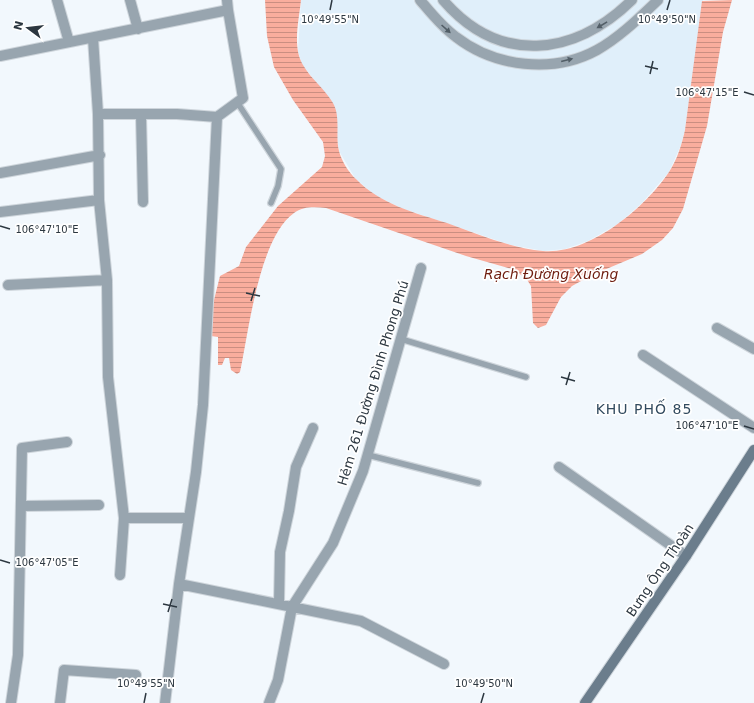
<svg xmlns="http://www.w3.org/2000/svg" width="754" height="703" font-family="'DejaVu Sans',sans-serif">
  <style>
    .built { fill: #e0effa }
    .water { fill: url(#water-rules) }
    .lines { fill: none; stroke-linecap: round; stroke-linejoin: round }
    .lane-casing { stroke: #ced5db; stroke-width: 8 }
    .street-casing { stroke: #ced5db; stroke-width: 12 }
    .secondary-casing { stroke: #ced5db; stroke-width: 12 }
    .lane { stroke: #98a5af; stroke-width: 5.5 }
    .street { stroke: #98a5af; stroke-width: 10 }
    .secondary { stroke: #6b7d8c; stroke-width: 10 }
    .oneway { fill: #525e67 }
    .ticks { fill: none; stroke: #2c3740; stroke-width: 1.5 }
    .labels { text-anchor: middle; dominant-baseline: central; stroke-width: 3.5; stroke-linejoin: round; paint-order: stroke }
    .street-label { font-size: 13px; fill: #2c3740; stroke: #fff }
    .water-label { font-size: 14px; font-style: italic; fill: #6e1c0e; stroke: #fff }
    .neighbourhood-label { font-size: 14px; letter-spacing: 1px; fill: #324b5f; stroke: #fff }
    .ticks-label { font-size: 10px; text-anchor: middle; fill: #2c3740; stroke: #fff; stroke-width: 3.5; stroke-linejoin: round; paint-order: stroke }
  </style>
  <defs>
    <pattern id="water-rules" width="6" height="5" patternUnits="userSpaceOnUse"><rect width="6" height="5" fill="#f9ad9d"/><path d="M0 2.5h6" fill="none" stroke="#ca8e81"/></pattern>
  </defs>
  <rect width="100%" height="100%" fill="#f2f8fd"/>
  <path class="built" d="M301,0H703L685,130L681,145L669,172L642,203L618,224L588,241L565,249L544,251L511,245L401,208L374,195L355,178L339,151L337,138L312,77L302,65L298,51Z"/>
  <path class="water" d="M265,0H301C299,20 292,47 303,65C311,79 325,89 333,103C341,117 335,136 339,151C341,160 349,173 356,179C380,204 415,213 447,223C478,234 510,248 543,251C589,255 645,208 669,172C677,160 682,144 685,130L702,1L732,0L723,32L707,126L683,209L673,228L662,240L642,254L592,275L572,286L561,297L546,325L538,328L533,323L531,286L526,278L512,269L466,256L326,208C315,207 303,206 294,213C259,238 249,330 240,372L237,374L231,370L229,358H225L222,365H218V337L211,336V312L220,276L239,266L246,247L278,206L322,167L325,156L323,142L293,100L274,67L267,36Z"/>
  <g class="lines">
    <defs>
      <path id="lane" d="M237,102L281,169L278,186L271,203
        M401,339L526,377
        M368,455L478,483"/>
      <path id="street" d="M57,0L69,42
        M130,0L138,29
        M227,0L228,10
        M420,0C431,13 442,27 456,37C495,67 553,74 597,50C620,37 639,18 658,0
        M443,0C499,65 574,57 632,0
        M93,38L98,114
        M0,56L228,10L243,98L217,117L203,405L196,472L179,584L361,621L444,664
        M141,114L143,202
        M0,173L100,155
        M0,212L99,200
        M8,285L107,280
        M717,328L754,349
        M643,355L754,428
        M559,467L686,556
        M22,506L99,505
        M124,518L108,377L107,280L99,200L98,114H177L217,117
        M120,575L124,518H189
        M279,604L280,552L289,511L296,467L313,428
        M11,703L18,655L22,448L67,442
        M60,703L64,670L136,675
        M165,703L179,584
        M269,703L278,680L292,607L333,543L363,471L421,268"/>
      <path id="secondary" d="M585,703L686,556L754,450"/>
    </defs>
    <use href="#lane" class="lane-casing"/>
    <use href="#street" class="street-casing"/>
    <use href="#secondary" class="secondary-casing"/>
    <use href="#lane" class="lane"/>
    <use href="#street" class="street"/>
    <use href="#secondary" class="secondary"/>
  </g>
  <defs><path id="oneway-solid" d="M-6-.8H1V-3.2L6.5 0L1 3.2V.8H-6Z"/></defs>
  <g class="oneway">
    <use href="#oneway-solid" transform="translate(602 25) rotate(149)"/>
    <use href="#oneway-solid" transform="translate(446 29) rotate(42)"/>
    <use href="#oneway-solid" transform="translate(567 60) rotate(-14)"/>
  </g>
  <path class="ticks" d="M330,10L332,0M667,10L670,0M645,66L658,69M650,74L653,61M744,92L754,95M0,226L10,229M246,293L260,296M251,301L255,288M561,377L575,381M566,385L570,372M744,426L754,429M0,560L10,563M163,604L177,607M168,612L172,599M144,703L146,693M481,703L484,693"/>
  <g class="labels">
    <g class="street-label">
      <text transform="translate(373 383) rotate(-73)">Hẻm 261 Đường Đình Phong Phú</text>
      <text transform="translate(660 570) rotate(-56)">Bưng Ông Thoàn</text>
    </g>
    <g class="water-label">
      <text x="551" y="274">Rạch Đường Xuống</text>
    </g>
    <g class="neighbourhood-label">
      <text x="644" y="409">KHU PHỐ 85</text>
    </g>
  </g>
  <g class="ticks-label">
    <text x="330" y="23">10°49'55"N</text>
    <text x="667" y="23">10°49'50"N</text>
    <text x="707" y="96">106°47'15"E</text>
    <text x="47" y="233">106°47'10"E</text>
    <text x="707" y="429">106°47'10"E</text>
    <text x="47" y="566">106°47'05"E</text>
    <text x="146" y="687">10°49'55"N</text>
    <text x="484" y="687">10°49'50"N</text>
  </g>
  <g transform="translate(28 28) rotate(285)" stroke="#ffffff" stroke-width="3" paint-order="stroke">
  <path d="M0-3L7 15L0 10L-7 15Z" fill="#2c3740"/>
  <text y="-6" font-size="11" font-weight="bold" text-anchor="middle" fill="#2c3740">N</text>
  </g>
</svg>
